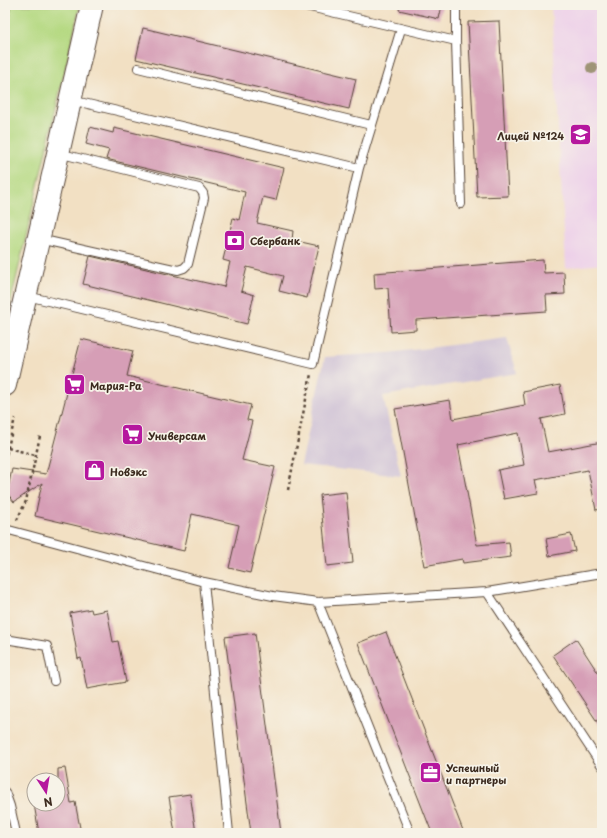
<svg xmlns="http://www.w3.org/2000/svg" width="607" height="838" font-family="'Playpen Sans',sans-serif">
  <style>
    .built { fill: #edd0e9 }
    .industrial { fill: #ccbed4 }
    .green { fill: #b5d982; stroke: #788250 }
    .building { fill: #d69eb6 }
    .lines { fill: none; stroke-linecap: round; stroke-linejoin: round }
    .lane-casing { stroke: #564537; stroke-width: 10 }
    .secondary-casing { stroke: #564537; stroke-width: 24 }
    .path { stroke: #564537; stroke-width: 2.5; stroke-dasharray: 3 3; stroke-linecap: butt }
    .lane { stroke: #fff; stroke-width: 8 }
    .secondary { stroke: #fff; stroke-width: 22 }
    .tree { fill: #9e9476 }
    .labels { text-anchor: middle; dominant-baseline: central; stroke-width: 3.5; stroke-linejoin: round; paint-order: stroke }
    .poi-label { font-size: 10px; font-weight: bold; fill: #3b2a1e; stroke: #f7f3e8; text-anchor: start }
  </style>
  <rect width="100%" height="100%" fill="#f7f3e8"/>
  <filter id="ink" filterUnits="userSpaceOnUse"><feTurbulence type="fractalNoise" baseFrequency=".025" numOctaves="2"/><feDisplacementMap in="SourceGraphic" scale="8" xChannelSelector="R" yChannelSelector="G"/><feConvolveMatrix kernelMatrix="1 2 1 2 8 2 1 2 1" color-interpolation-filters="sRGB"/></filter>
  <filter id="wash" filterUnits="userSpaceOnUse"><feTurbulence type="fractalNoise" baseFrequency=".012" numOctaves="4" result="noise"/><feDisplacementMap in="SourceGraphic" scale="16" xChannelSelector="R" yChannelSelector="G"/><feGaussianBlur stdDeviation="0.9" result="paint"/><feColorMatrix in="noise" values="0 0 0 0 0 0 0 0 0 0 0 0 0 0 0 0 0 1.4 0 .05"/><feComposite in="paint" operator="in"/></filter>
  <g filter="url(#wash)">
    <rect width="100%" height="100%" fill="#f2e0c3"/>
    <path class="built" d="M551,5H602V264L566,268Z"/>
    <path class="industrial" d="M507,338L517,373L383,396L401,476L301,465L325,357L389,353Z"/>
    <path class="green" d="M5,5H80L5,326Z"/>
    <g id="blocks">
      <path class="building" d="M400,5H442L439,19L399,10Z
        M499,21L508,196L477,197L468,22Z
        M143,28L356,79L349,109L136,59Z
        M90,127L113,133L114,128L284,168L276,200L263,197L257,223L293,231L292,240L319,246L307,298L279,291L283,276L247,267L241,291L254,295L247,324L83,284L90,256L224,287L230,262L223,260L233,218L239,220L245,192L106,159L109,150L86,144Z
        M543,260L544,273L564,272L565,294L546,295L547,311L416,320V330L391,332L388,288L375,289L374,273Z
        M81,339L133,351L127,376L251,405L247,420L252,421L242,460L275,467L250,573L229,568L239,525L192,514L184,551L35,516L42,483L14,502L7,493L12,469L46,474Z
        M560,385L565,414L541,419L548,452L602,442V509L596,510L588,470L535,480L538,493L504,499L498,470L524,465L518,433L458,445L477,545L509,542L511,557L463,563L462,559L424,566L395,409L450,400L453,419L525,405L523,392Z
        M346,492L353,563L327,566L320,495Z
        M571,534L575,551L549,556L546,539Z
        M91,609L92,613L107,610L113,642L118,641L126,682L87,689L81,658L78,659L70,613Z
        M386,632L464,833H432L358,643Z
        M255,633L281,833H251L225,637Z
        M576,639L602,679V729L553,655Z
        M65,768L71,803L75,802L81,833H39L34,804H58V769Z
        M190,794L196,833H175L169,797Z"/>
    </g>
  </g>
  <g filter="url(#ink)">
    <use href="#blocks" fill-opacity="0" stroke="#564537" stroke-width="1"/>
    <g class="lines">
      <defs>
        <path id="lane" d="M301,5L456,41V5
          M456,41L461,204
          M138,68L371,125
          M71,100L359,168
          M39,239L178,270L184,268L188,264L204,198L203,193L199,188L58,153
          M27,296L313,364L359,168L401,29
          M5,529L204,582L273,596L318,602L487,592L602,573
          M204,582L229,833
          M487,592L602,766
          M318,602L410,833
          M5,639L47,646L54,681
          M5,792L10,806L16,833"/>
        <path id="secondary" d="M5,385L92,5"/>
      </defs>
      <use href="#lane" class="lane-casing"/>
      <use href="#secondary" class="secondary-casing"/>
      <path class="path" d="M5,28L10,5
        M8,448L35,455
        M5,460L15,418
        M288,490L311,374
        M17,520L26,501L40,436"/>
      <use href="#lane" class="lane"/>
      <use href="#secondary" class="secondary"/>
    </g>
    <circle class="tree" cx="592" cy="68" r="6"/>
  </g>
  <defs>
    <symbol id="school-square" viewBox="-11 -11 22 22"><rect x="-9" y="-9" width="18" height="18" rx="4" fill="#b5179e" stroke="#f7f3e8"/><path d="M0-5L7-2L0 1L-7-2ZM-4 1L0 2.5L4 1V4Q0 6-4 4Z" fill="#fff"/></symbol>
    <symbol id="bank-square" viewBox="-11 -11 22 22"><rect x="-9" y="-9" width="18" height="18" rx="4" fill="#b5179e" stroke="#f7f3e8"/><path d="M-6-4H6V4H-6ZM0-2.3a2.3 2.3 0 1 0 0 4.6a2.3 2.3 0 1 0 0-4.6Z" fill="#fff"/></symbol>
    <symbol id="supermarket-square" viewBox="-11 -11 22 22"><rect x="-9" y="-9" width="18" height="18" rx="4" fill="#b5179e" stroke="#f7f3e8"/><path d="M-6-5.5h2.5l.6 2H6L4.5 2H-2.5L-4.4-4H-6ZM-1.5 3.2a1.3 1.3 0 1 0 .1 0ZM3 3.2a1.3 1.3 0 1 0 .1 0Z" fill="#fff"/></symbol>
    <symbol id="shop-square" viewBox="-11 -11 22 22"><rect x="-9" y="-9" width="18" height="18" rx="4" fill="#b5179e" stroke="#f7f3e8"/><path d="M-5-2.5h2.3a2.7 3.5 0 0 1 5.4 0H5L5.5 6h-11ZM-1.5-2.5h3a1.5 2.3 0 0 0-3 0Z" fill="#fff"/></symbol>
    <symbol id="office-square" viewBox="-11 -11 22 22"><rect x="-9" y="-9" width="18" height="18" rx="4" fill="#b5179e" stroke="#f7f3e8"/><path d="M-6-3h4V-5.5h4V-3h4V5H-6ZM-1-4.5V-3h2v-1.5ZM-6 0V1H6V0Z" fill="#fff"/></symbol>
  </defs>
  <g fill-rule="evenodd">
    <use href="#school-square" x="568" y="122" width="25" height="25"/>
    <use href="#bank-square" x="222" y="228" width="25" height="25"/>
    <use href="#supermarket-square" x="62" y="372" width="25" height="25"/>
    <use href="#supermarket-square" x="120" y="422" width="25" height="25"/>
    <use href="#shop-square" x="82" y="458" width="25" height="25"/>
    <use href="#office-square" x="418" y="760" width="25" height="25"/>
  </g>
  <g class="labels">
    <g class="poi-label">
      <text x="564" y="135" text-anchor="end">Лицей №124</text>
      <text x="250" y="240">Сбербанк</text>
      <text x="90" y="385">Мария-Ра</text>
      <text x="148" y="435">Универсам</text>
      <text x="110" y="471">Новэкс</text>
      <text x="446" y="767">Успешный<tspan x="446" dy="12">и партнеры</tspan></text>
    </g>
  </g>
  <rect width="607" height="838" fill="none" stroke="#f7f3e8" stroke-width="20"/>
  <g transform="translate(46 792) rotate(168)"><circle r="19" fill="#f7f3e8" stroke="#aca397"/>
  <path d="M0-3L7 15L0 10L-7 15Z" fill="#b5179e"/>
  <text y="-6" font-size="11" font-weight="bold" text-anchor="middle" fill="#3b2a1e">N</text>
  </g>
</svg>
